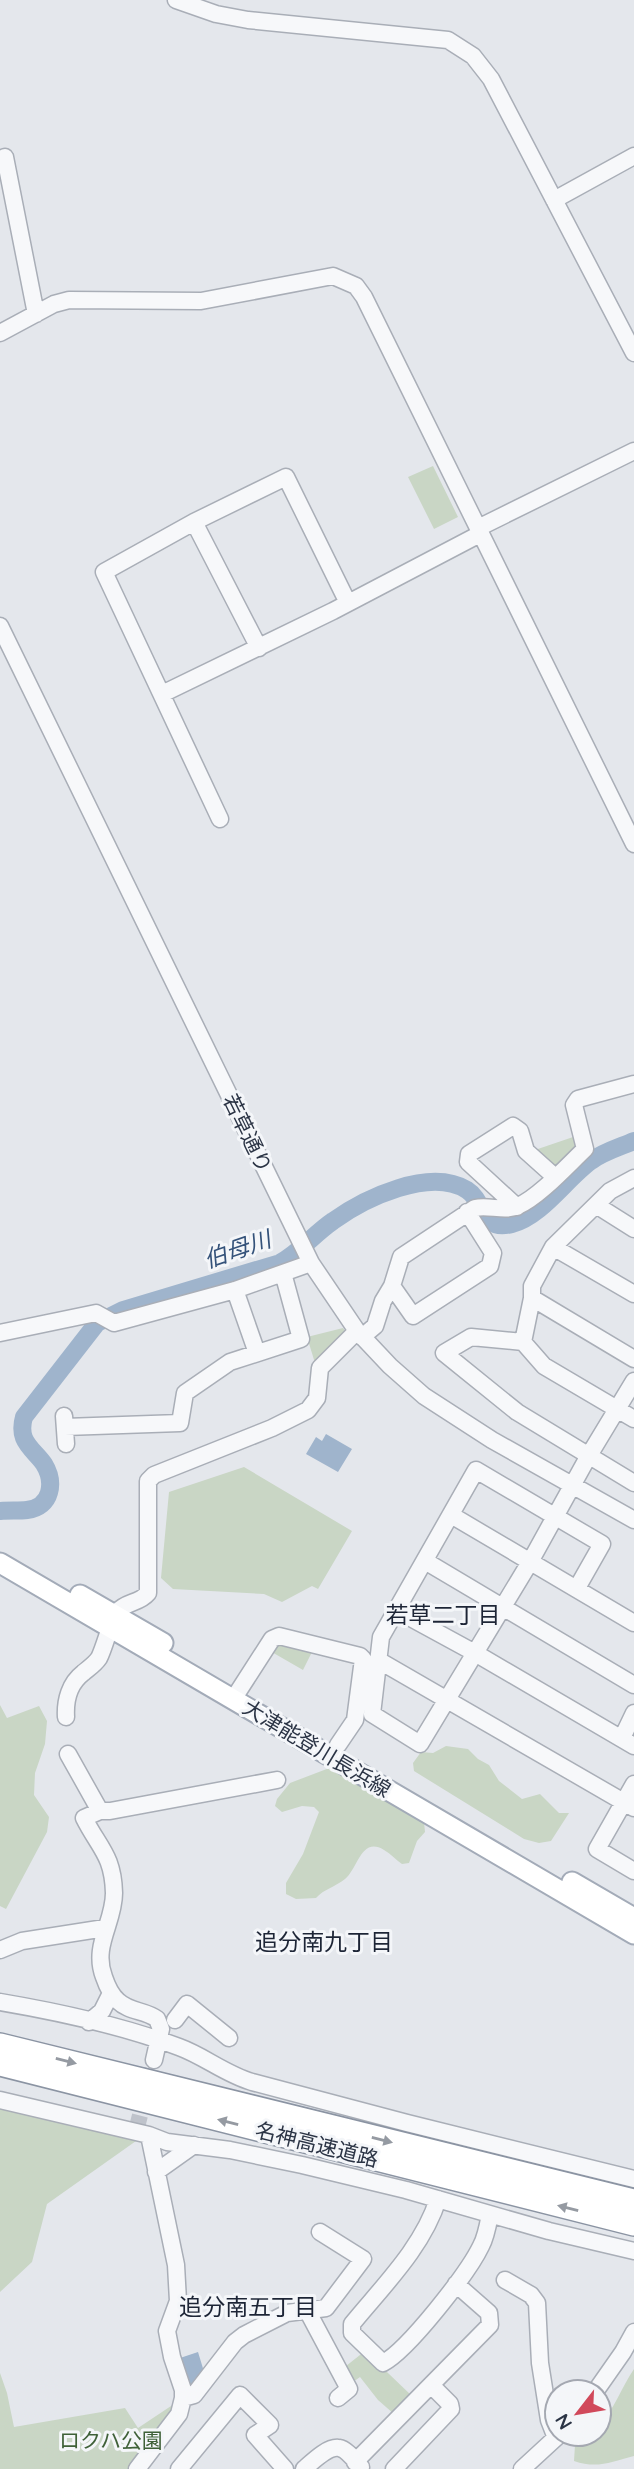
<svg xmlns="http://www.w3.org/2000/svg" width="634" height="2469" font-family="Quicksand,'Noto Sans JP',sans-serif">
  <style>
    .green { fill: #c9d6c5 }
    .water { fill: #9fb4cc }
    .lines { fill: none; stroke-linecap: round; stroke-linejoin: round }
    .river { stroke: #9fb4cc; stroke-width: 18 }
    .minor-tunnel { stroke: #bfc3cb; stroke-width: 16; stroke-dasharray: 16 8; stroke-linecap: butt }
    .minor-casing { stroke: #a9aeb7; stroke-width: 19 }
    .major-casing { stroke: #a3abb8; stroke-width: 23 }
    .highway-casing { stroke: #8b94a3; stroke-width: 26 }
    .minor { stroke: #f7f8fa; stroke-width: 16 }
    .major { stroke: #fff; stroke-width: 19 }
    .highway { stroke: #fff; stroke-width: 23 }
    .oneway { fill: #959aa2 }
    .labels { text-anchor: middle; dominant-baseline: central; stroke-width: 6; stroke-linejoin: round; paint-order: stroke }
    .street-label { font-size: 21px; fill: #2b3445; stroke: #f4f6f9 }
    .park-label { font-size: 21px; fill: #3f6138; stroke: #f4f6f9 }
    .water-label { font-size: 23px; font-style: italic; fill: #34527a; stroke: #f4f6f9 }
    .neighbourhood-label { font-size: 23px; fill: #1d2536; stroke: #f4f6f9 }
  </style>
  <rect width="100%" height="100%" fill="#e4e7ec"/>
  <path class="green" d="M433,466L458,517L434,529L408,477Z
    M576,1136C580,1151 568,1158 559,1167H550L532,1151Z
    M343,1328L346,1332L315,1363L307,1337Z
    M244,1467L352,1531L318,1589L312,1586L282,1602L264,1594L173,1589L161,1578L169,1492Z
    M276,1642L314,1648L303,1670L270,1651Z
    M0,1705L7,1718L39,1706L47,1721L45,1744L35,1773L34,1795L49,1817L47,1832L6,1909L0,1906Z
    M446,1746L468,1749L478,1759L489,1765L499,1781L522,1799L540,1794L559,1813H569L551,1841L539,1843L524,1839L414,1771L413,1763L421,1752L433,1753Z
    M332,1767L424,1822L425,1832L417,1841L409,1863L402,1864C396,1860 391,1854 384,1850C361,1836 358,1869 345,1879C335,1887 324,1889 316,1898L296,1899L286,1894V1883L303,1854L319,1812L314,1807L302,1806L282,1812L275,1806L277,1799L290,1783Z
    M0,2105L136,2141L47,2204L32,2262L0,2292Z
    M365,2351L412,2396L394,2414L378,2400L360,2377L353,2382L341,2370Z
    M634,2369V2456C611,2462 597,2469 574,2461L575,2445L591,2434H599V2426C614,2410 621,2388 634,2369Z
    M0,2373L7,2393L14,2427L125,2408L138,2428L174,2404L171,2415L129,2469H0Z"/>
  <path class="water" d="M326,1434L352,1449L338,1472L306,1454L316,1437L322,1441Z
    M198,2352L205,2375L190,2390L177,2359Z"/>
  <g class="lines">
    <path class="river" d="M0,1511C9,1510 19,1511 27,1510C52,1507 55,1482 44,1464C38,1455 28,1448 24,1438C21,1430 22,1424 24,1417L97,1323L123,1310L280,1263C300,1252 314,1234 333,1221C365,1198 430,1167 467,1190C486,1202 479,1232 512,1224C541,1217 567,1178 591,1161C603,1152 620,1147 634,1141"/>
    <path class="minor-tunnel" d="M136,2131L154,2060"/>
    <defs>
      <path id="minor" d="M176,0L216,14L248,20L448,40L473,56L491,79L634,353
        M0,159L5,157L36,314
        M554,200L634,156
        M0,333L54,304L69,300L201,301L333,276L356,286L364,297L634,844
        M194,522L259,648
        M478,528L634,451
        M0,626L311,1263L357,1331L390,1366L424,1396L492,1440L634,1520
        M162,694L333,611L480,534
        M220,819L104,572L194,522L286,477L348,603
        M596,1205L634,1229
        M517,1207L468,1162L469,1154L513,1126L520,1131L526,1151L555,1177
        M553,1247L634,1294
        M392,1286L413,1316L490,1266L493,1253L467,1212
        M235,1290L257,1353
        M532,1298L634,1359
        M0,1333L96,1313L114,1323L235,1290L311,1263
        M362,1337L375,1326L383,1301L392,1286L401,1257L475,1208C489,1205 505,1212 518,1206C539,1197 568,1165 585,1149L574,1105L578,1099L634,1084
        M523,1342L532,1298V1286L553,1247L610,1191L634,1178
        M64,1416L66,1444
        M634,1419L544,1366L523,1342L471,1337L444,1353L517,1412L634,1483
        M65,1427L180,1423L185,1393L230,1362L301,1339L283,1273
        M451,1515L634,1623
        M425,1561L634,1685
        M577,1588L602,1544L476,1470L381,1637L372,1714L420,1744L530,1562L588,1457L634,1381
        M396,1610L475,1653L634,1746
        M378,1660L634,1808
        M234,1698L272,1639L279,1636L360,1656L363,1659L355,1720L338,1745
        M66,1717C65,1700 70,1683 83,1673C89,1668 95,1664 99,1658C105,1646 111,1620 117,1612C126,1601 139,1604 148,1593V1481L154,1475L272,1428L308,1410L317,1398L320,1368L357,1331
        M622,1738L634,1713
        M68,1754L100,1811
        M634,1784L597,1849L634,1871
        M0,1950L22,1941L105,1928
        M0,2002C59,2012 123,2026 179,2047C204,2056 225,2074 252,2082L407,2123L634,2179
        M175,2020L187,2004L229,2038
        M89,2022L102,2011L111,1993
        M154,2060L161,2029L157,2019C145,2010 129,2012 118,2001C111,1995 107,1986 104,1977C92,1946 114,1923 114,1893C113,1855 99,1848 84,1818L100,1811H110L277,1780
        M0,2100L149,2135L176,2265L178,2301L167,2331L172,2357L183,2390V2398L179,2414L137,2469
        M149,2135L167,2142L230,2150L302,2165L406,2190L549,2231L634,2251
        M156,2172L194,2145
        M438,2199C423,2247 383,2286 352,2324V2333L383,2363C408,2350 468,2273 481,2246C486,2237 488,2225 490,2214
        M505,2280L531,2295L537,2303L540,2363L549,2420L556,2438
        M308,2312L349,2389L338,2398
        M595,2392L623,2352L634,2332
        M183,2398L194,2395L235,2342L244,2335L287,2313L326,2308L363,2259L320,2232
        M355,2462L490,2325L489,2313L456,2284
        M179,2469L240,2395L270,2425L255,2435L285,2469
        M304,2469C312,2462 328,2446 339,2448C347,2449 356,2462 361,2467
        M394,2469L451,2409L450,2404L431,2385
        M522,2469L560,2434"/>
      <path id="major" d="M0,1563L634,1934
        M80,1595L163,1643
        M572,1882L634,1918"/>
      <path id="highway" d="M0,2045L634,2201
        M0,2064L634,2224"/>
    </defs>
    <use href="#minor" class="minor-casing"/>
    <use href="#major" class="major-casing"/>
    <use href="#highway" class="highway-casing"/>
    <use href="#minor" class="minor"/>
    <use href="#major" class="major"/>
    <use href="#highway" class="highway"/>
  </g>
  <defs><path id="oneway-solid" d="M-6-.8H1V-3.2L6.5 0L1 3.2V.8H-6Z" transform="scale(1.75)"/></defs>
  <g class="oneway">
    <use href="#oneway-solid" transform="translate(66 2061) rotate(14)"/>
    <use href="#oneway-solid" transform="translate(228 2122) rotate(-166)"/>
    <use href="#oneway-solid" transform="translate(382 2140) rotate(14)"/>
    <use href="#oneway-solid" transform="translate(568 2208) rotate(-166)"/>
  </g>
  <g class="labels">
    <g class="street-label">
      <text transform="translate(248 1133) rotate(64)">若草通り</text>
      <text transform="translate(317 1748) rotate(31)">大津能登川長浜線</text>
      <text transform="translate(317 2144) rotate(14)">名神高速道路</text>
    </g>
    <g class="park-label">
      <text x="111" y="2440">ロクハ公園</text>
    </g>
    <g class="water-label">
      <text transform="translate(237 1249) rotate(-19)">伯母川</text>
    </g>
    <g class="neighbourhood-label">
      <text x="443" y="1614">若草二丁目</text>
      <text x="324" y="1941">追分南九丁目</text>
      <text x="248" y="2306">追分南五丁目</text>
    </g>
  </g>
  <g transform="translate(578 2413) rotate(239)"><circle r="33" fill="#f4f6f9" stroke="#a4a8b1" stroke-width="2"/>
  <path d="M0-5L12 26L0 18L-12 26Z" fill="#d1495b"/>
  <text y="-10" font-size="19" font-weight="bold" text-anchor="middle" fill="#2b3445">N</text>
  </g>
</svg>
